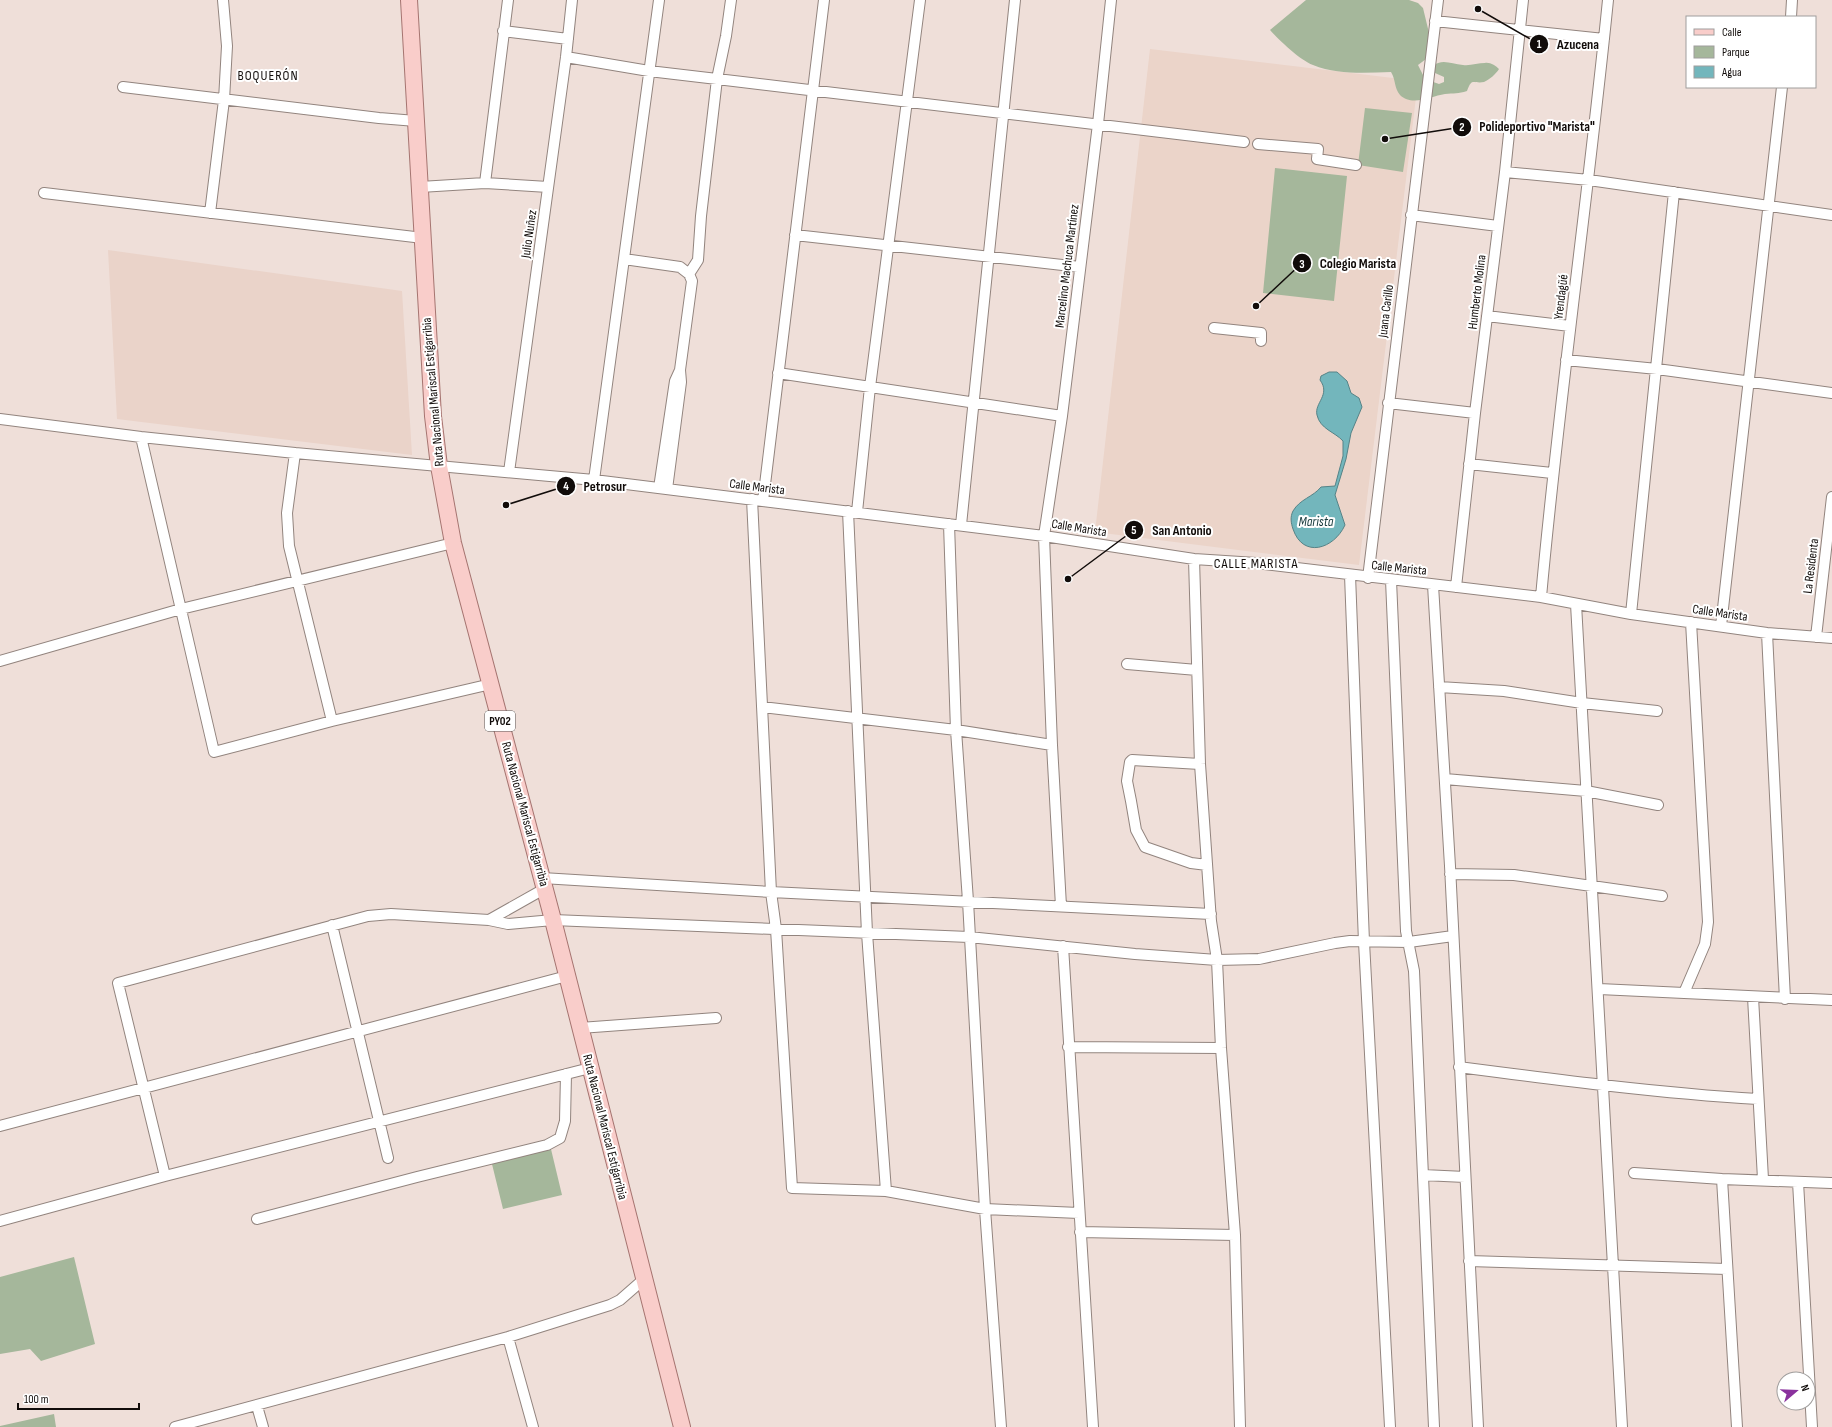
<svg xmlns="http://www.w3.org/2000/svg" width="1832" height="1427" font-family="'Sofia Sans Condensed',sans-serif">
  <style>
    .built { fill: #ead3c9 }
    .education { fill: #ebd4c9 }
    .green { fill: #a5b79b }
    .water { fill: #73b6bc; stroke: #568387 }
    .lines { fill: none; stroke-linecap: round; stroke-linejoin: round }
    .street-casing { stroke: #92847e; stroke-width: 12 }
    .primary-casing { stroke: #a57470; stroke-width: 18 }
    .street { stroke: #fff; stroke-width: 10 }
    .primary { stroke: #f9cdca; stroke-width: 16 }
    .labels { text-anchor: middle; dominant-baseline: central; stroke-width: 4; stroke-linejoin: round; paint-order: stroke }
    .shield { fill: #fff; stroke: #585554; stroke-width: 1 }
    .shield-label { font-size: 12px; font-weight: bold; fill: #110c0a }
    .street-label { font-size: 13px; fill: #110c0a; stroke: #fff }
    .neighbourhood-label { font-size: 14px; letter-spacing: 1px; fill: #110c0a; stroke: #fff }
    .water-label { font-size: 14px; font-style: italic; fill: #193b3e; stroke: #fff }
    .leader { fill: none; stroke: #110c0a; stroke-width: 1.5 }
    .callout-dot { fill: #110c0a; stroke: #fff; stroke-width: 1.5 }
    .mark-label { font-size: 12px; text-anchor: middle; font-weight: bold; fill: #fff }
    .callout-label { font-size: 14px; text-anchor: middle; font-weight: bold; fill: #110c0a; stroke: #fff; stroke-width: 4; stroke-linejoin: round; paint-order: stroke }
  </style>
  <rect width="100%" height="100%" fill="#efdfd9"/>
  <path class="built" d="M108,250L402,291L412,455L117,419Z"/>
  <path class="education" d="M1150,49L1418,81L1359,565L1095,532Z"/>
  <path class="green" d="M1306,0H1409L1418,3L1423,8L1430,37L1426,59L1418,65L1425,79L1439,84L1444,82V77L1435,73L1432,66C1443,58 1451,64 1463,65C1470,66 1478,63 1485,63C1490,62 1496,66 1499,69C1496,74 1489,80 1484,82C1473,84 1472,77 1467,91C1458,94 1454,93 1445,94C1431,96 1412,107 1400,95C1394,88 1396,80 1391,72C1365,73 1338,75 1313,65C1300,60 1280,41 1270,30Z
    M1365,108L1412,113L1403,172L1358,165Z
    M1275,168L1347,176L1334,301L1263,293Z
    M550,1145L562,1195L503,1209L491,1160Z
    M74,1257L95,1344L41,1361L30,1349L0,1354V1277Z
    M54,1414L56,1427H0V1426Z"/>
  <path class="water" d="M1329,372H1337L1347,381L1351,393L1359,398L1362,407L1351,433L1346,459L1335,495L1345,525C1334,549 1303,559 1293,529C1291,523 1290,517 1293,511C1300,499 1313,497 1321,487L1335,486L1343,456V441C1335,432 1320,429 1317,415C1314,403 1331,395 1320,380L1321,376Z"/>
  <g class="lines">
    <defs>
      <path id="street" d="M1791,17L1792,0
        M1435,21L1604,39
        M503,31L568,39
        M566,57L649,71L717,79L1244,142
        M123,87L379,118L416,121
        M1258,144L1318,149L1317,159L1356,165
        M1505,172L1589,180L1832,215
        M485,183L508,0
        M420,187L485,183L548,187
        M44,193L423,238
        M210,213L224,100L227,46L223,0
        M1411,215L1498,226
        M795,235L1080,267
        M624,259L680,267L689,274L692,281L680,370
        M689,274L698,260L701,216L717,79L726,36L731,0
        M1487,316L1570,326
        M1214,328L1261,333V341
        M1566,360L1657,369L1832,393
        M778,373L1062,416
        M1388,403L1475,413
        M0,419L141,437L295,453L594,480L1044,536L1194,559L1256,563L1541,597L1631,614L1767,633L1832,638
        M141,437L214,752L332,721L491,684
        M295,453L287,513L289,546L332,721
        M1469,464L1552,473
        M509,472L566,57L572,0
        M594,480L659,0
        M659,488L675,381L680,370L681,382L667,489
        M752,499L771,892L776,929L792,1188L886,1191L985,1209L1079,1213
        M763,501L824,0
        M848,511L867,933L886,1191
        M857,512L870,387L920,0
        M949,524L956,730L968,901L985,1209L1001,1427
        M961,525L1015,0
        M1194,559L1200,764L1211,921L1217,960L1221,1048L1235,1235L1240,1427
        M1350,575L1364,942L1390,1427
        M1368,578L1438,0
        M1391,580L1406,931L1414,971L1434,1427
        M1433,585L1450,866L1478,1427
        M1456,587L1475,413L1505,172L1523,0
        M1541,597C1559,398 1588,199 1608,0
        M1576,604L1622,1427
        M1631,614L1674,192
        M1721,626L1782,87
        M1767,633L1785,999
        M1816,637L1832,497
        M0,661L181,609L453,543
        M1127,664L1197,670
        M1439,687L1504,691L1582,703L1657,711
        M762,707L956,730L1052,745
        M1200,764L1132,760L1130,762L1127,781L1131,801L1136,830L1145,847L1191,863L1207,865
        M1445,779L1586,791L1658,805
        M1450,874L1514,875L1662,896
        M542,878L771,892L1211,914
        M1061,906L1052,745L1044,536L1062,416L1098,124L1111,0
        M489,920L544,889
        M332,925L388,1158
        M1063,946L1093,1427
        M1599,989L1832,1000
        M1684,993L1705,944L1708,922L1691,622
        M1753,997L1763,1179
        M580,1028L716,1018
        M1068,1047L1221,1048
        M1459,1067C1559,1080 1658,1093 1758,1099
        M0,1126L567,976
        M1634,1173L1722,1179L1831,1183
        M1423,1175L1465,1177
        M165,1176L118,983L368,916L391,914L489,920L508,924L553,920L969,937L1135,954L1217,960L1259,959L1335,943L1350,941L1409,942L1453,936
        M1722,1179L1737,1427
        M1798,1182L1812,1427
        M257,1219L417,1177L547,1145L560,1138L565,1121L566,1074
        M0,1221L165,1176L590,1068
        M1080,1232L1235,1235
        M1469,1261L1727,1269
        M508,1337L533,1427
        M257,1406L263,1427
        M175,1427L508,1337L610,1305L620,1300L644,1279"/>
      <path id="primary" d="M409,0L433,416L439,466L453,543L553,920L682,1427"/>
    </defs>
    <use href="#street" class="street-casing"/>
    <use href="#primary" class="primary-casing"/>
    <use href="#street" class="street"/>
    <use href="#primary" class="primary"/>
  </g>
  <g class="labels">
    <rect class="shield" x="485" y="711" width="30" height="20" rx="3"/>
    <g class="shield-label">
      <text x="500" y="721">PY02</text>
    </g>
    <g class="street-label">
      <text transform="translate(529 234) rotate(-82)">Julio Nuñez</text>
      <text transform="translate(1067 266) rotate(-83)">Marcelino Machuca Martínez</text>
      <text transform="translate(1477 292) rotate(-83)">Humberto Molina</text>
      <text transform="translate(1561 297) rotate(-83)">Yrendagüé</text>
      <text transform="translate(1386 311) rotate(-83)">Juana Carillo</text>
      <text transform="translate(433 392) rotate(-95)">Ruta Nacional Mariscal Estigarribia</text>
      <text transform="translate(757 487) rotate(7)">Calle Marista</text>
      <text transform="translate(1079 528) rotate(9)">Calle Marista</text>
      <text transform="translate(1811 566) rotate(-83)">La Residenta</text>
      <text transform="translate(1399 568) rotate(6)">Calle Marista</text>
      <text transform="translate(1720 613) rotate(8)">Calle Marista</text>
      <text transform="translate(525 814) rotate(75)">Ruta Nacional Mariscal Estigarribia</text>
      <text transform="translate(605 1127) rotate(76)">Ruta Nacional Mariscal Estigarribia</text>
    </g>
    <g class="neighbourhood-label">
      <text x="268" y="75">BOQUERÓN</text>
      <text x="1256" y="563">CALLE MARISTA</text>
    </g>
    <g class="water-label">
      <text x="1316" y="521">Marista</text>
    </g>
  </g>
  <path class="leader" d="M1478 9L1539 44M1385 139L1462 127M1256 306L1302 263M506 505L566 486M1068 579L1134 530"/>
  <g class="callout-dot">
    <circle cx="1478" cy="9" r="4"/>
    <circle cx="1385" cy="139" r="4"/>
    <circle cx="1256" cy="306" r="4"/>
    <circle cx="506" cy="505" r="4"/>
    <circle cx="1068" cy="579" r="4"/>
    <circle cx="1539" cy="44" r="10"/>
    <circle cx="1462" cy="127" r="10"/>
    <circle cx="1302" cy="263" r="10"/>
    <circle cx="566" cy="486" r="10"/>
    <circle cx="1134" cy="530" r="10"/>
  </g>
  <g class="mark-label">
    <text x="1539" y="48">1</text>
    <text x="1462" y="131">2</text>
    <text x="1302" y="268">3</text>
    <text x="566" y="490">4</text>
    <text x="1134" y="534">5</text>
  </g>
  <g class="callout-label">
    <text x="1578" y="49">Azucena</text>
    <text x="1537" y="131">Polideportivo "Marista"</text>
    <text x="1358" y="268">Colegio Marista</text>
    <text x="605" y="491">Petrosur</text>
    <text x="1182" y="535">San Antonio</text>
  </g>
  <rect x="1686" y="16" width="130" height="72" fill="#ffffff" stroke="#a09e9d"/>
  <rect x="1694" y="29" width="20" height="6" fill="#f9cdca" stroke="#a09e9d"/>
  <text x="1722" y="36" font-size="12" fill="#110c0a">Calle</text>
  <rect x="1694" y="46" width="20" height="12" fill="#a5b79b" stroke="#a09e9d"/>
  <text x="1722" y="56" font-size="12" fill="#110c0a">Parque</text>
  <rect x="1694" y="66" width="20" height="12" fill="#73b6bc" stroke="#a09e9d"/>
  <text x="1722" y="76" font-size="12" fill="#110c0a">Agua</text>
  <g transform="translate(1796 1391) rotate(71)"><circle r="19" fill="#ffffff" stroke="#a09e9d"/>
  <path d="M0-3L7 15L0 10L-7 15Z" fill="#8a319d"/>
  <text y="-6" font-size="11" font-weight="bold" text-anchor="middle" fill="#110c0a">N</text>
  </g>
  <path d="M18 1403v6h121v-6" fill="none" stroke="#110c0a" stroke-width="2"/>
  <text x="24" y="1403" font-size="12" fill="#110c0a" stroke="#ffffff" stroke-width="3" paint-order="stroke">100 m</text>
</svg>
